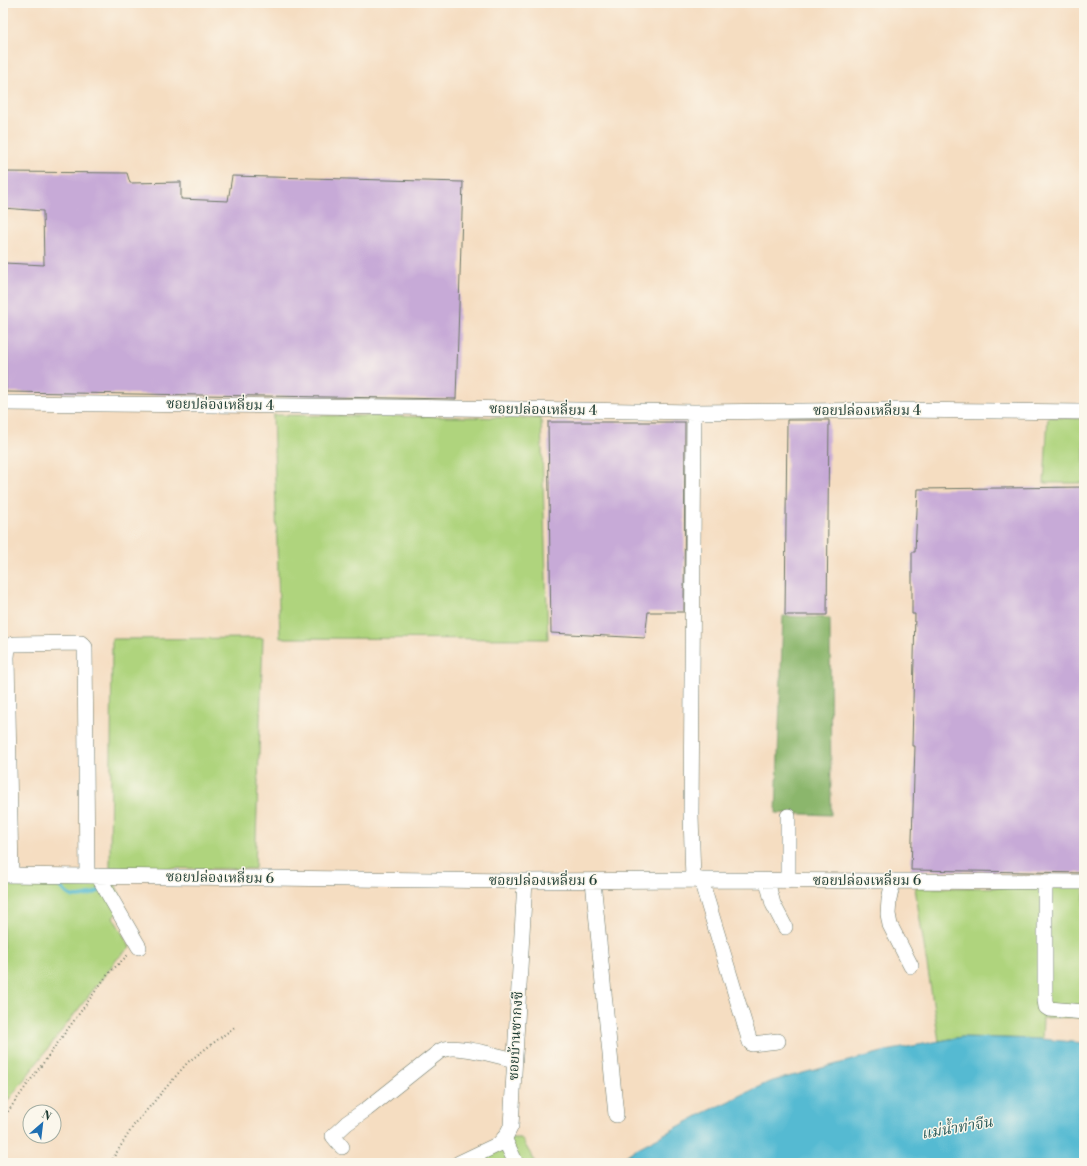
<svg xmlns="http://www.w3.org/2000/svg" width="1087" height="1166" font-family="'Libre Bodoni','Noto Serif Thai',serif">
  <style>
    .green { fill: #afd47d; stroke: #678858 }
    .forest { fill: #8bb66c; stroke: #557a50 }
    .water { fill: #54bad2; stroke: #3a7c83 }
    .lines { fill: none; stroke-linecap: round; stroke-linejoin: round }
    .stream { stroke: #54bad2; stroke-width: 3.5 }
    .building { fill: #c7aad7 }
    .minor-casing { stroke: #6a7565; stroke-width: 16 }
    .path { stroke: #6a7565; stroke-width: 2; stroke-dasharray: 1 3; stroke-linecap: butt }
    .minor { stroke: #fff; stroke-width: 15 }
    .labels { text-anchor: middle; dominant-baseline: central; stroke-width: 3; stroke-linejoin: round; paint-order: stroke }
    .street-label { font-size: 14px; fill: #1f3d34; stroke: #fbf7ec }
    .water-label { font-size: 15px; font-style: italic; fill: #2c5c5c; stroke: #fbf7ec }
  </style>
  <rect width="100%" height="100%" fill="#fbf7ec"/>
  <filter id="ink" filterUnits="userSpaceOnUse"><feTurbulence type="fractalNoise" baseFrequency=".025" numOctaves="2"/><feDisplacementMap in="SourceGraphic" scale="8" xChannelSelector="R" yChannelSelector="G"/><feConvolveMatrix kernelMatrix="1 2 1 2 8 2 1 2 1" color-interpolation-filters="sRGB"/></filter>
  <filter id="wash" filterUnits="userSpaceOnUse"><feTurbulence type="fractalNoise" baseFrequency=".012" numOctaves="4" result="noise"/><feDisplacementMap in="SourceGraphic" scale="16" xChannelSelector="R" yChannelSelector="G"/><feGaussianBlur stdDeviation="0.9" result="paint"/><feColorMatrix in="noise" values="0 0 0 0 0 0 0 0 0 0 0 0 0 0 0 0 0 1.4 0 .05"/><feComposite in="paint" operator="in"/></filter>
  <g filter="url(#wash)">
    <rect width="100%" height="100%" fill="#f5ddc1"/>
    <path class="green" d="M273,415L541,418L548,639L280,638Z
      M1048,417L1084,419V483H1044Z
      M263,638L255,869L110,868L112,639Z
      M3,879H96L115,884L125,906L113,917L130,947L117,959L6,1103L3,1101Z
      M1084,887V1017L1043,1018L1042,1039L961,1037L939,1041L915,888Z
      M511,1138H521L536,1163H470Z"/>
    <path class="forest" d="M783,616L830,618L831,815L776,813Z"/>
    <path class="water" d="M961,1037L1042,1039L1084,1043V1163H616L634,1150L702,1114L769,1082L886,1051Z"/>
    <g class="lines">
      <path class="stream" d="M3,883L54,884C64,886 62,891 69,895C77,900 95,894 102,889"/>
    </g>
    <g id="blocks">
      <path class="building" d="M4,172L127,173L130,183L181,182V199L228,201L232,176L463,182L456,399L6,392L5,263L44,265L43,211L3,208Z
        M787,420H829L827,615H785Z
        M548,422H685L684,612H648L645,638L551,633Z
        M1084,487V873L911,870L915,746H912L915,614H912V552H915L918,489Z"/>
    </g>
  </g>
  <g filter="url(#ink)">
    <use href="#blocks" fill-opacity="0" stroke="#6a7565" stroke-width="1"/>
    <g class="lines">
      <defs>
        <path id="minor" d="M3,403L397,407L694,412L896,410L1084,412
          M3,875L525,881L701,880L1084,882
          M11,875L7,657C8,649 7,645 15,644L81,643L85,647L87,876
          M98,876L139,947
          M693,880L691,815L694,412
          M701,880L750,1042L752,1044L778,1041
          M593,881L616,1115
          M767,881L773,904L785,927
          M788,881V816
          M893,881L889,900L888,914L890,925L911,966
          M1045,882V1000L1046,1007L1049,1009L1084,1012
          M504,1138L516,1163
          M342,1147L333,1136L347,1123L367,1109L440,1051C441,1051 443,1049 445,1049C459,1045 499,1056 514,1060
          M459,1163L499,1144L506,1136L511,1126L525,881"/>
      </defs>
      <use href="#minor" class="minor-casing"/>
      <path class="path" d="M3,1118L108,974L129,954
        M111,1163L115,1155L134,1125L188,1062L236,1026
        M334,1163L337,1158"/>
      <use href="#minor" class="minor"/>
    </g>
  </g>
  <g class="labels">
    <g class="street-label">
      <text transform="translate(220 405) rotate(1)">ซอยปล่องเหลี่ยม 4</text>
      <text transform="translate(543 410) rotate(1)">ซอยปล่องเหลี่ยม 4</text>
      <text x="867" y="411">ซอยปล่องเหลี่ยม 4</text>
      <text transform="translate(220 878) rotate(1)">ซอยปล่องเหลี่ยม 6</text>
      <text x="543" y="881">ซอยปล่องเหลี่ยม 6</text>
      <text x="867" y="881">ซอยปล่องเหลี่ยม 6</text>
      <text transform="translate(516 1036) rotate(-87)">ซอยบ้านซากงซี</text>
    </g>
    <g class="water-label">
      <text transform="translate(957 1128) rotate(-10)">แม่น้ำท่าจีน</text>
    </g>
  </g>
  <rect width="1087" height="1166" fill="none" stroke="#fbf7ec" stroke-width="16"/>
  <g transform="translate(42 1124) rotate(28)"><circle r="19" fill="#fbf7ec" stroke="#a3ada2"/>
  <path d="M0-3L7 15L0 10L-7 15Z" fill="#1f6fb2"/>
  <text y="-6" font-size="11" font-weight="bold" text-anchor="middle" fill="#1f3d34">N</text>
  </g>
</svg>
